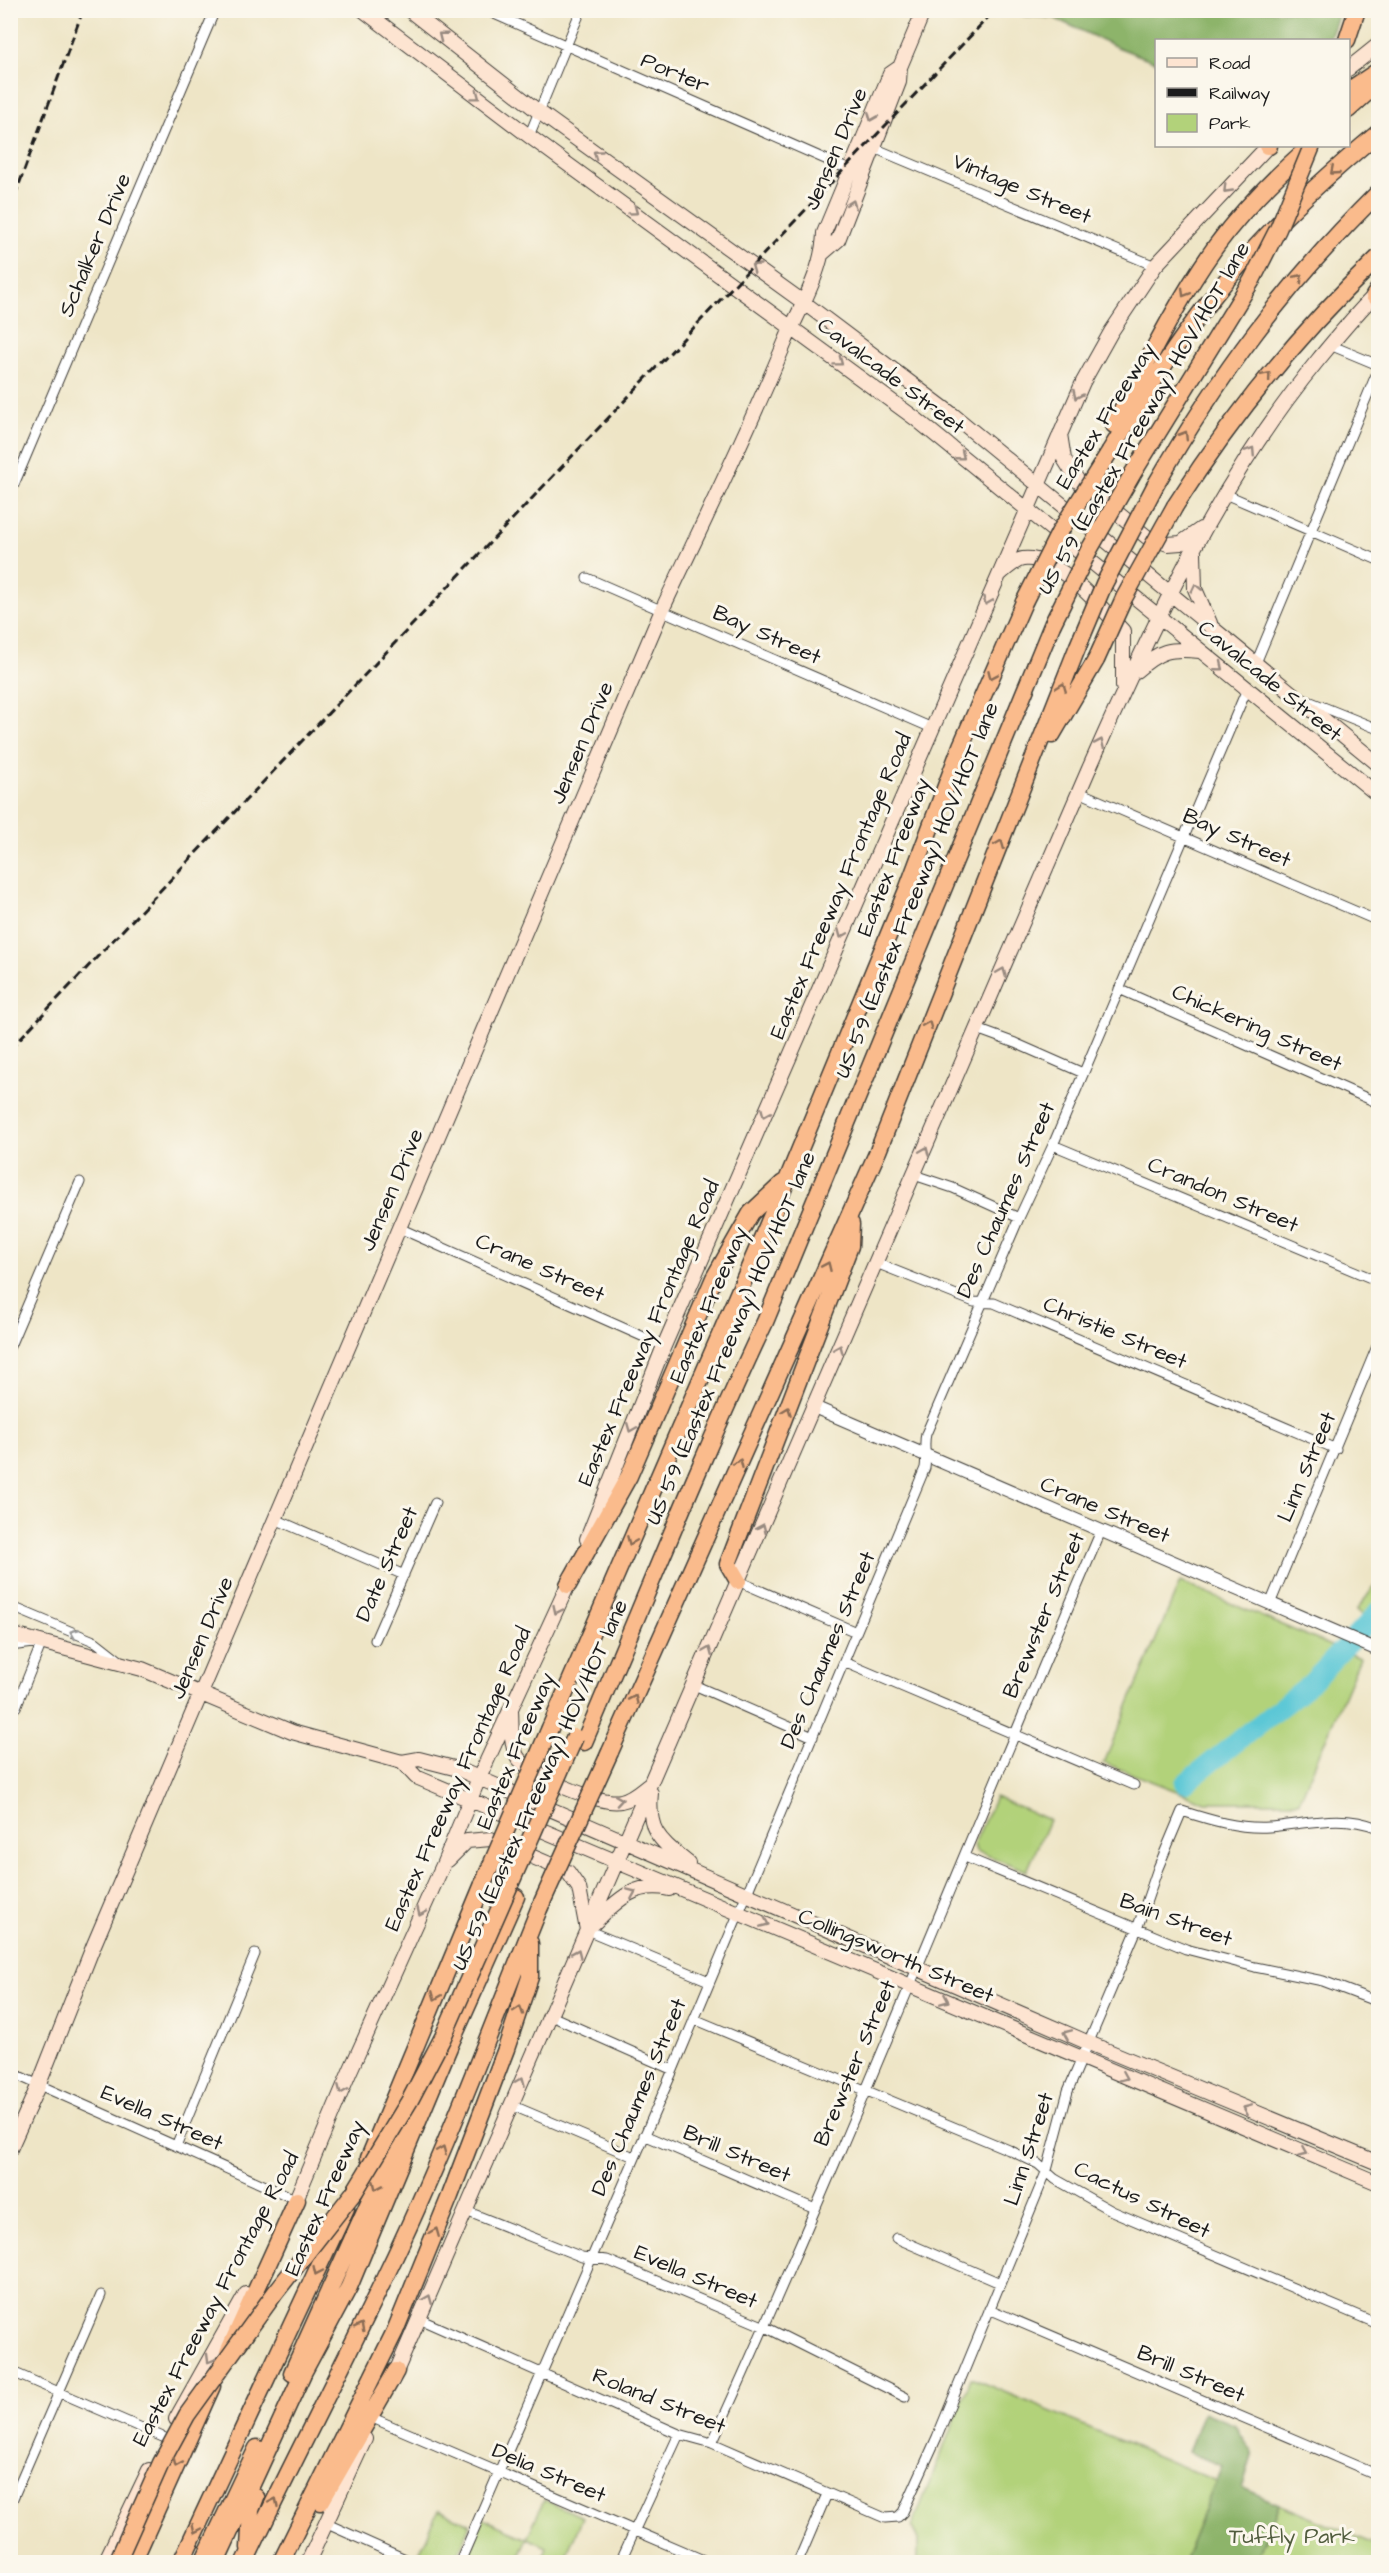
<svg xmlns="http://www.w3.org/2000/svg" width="1389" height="2573" font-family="'Architects Daughter',sans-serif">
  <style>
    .green { fill: #b2d27a; stroke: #67774b; stroke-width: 1.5 }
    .forest { fill: #8db46a; stroke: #546843; stroke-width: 1.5 }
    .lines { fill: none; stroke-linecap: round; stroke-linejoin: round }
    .river { stroke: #5cc7d6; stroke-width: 20 }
    .minor-casing { stroke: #3c3a36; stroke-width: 11 }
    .tertiary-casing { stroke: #3c3a36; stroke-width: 14 }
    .secondary-casing { stroke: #3c3a36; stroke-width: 16 }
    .motorway-casing { stroke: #3c3a36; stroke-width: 19 }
    .minor { stroke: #fff; stroke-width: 9 }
    .tertiary { stroke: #fff; stroke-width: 12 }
    .secondary { stroke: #fde4d1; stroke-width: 14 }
    .motorway { stroke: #fabb8c; stroke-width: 16 }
    .rail { stroke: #1c1c1c; stroke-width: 3; stroke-dasharray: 9 4.5; stroke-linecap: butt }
    .motorway-bridge-casing { stroke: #3c3a36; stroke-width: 19; stroke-linecap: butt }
    .motorway-bridge { stroke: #fabb8c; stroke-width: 16 }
    .oneway { stroke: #988a80 }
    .oneway2 { stroke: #8b6c54 }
    .oneway3 { stroke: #999 }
    .labels { text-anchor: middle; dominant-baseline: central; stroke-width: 6; stroke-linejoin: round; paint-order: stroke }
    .street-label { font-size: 22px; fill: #1c1c1c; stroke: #fbf7ec }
    .park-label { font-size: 22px; fill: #505c3d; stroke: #fbf7ec }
  </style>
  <rect width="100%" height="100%" fill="#fbf7ec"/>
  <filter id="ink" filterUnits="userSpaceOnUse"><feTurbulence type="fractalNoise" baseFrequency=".0167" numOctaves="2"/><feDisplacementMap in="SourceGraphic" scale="12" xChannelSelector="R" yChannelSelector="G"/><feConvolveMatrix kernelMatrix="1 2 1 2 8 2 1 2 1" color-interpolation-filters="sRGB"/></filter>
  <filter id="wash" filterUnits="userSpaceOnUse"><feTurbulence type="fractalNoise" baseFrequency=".008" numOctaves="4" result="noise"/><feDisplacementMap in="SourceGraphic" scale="24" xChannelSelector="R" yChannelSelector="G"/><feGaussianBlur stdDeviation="1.35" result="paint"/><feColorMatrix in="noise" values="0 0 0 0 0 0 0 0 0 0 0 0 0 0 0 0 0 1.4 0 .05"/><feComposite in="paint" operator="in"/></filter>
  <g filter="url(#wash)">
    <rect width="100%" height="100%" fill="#eee5c6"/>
    <path class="green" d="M1378,1581V1629L1357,1610Z
      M1180,1582L1360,1658L1299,1802H1205L1104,1763Z
      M995,1797L1049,1820L1027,1871L976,1851L974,1844Z
      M971,2378L1216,2481L1183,2562H918V2541L912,2527Z
      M544,2500L583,2517L563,2562H541L547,2547L527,2538L516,2562H468L466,2558L483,2519L527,2538Z
      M1279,2504L1378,2546V2562H1255Z
      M439,2510L470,2524L455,2562H422L416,2560Z"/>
    <path class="forest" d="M1018,11V10L1340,11L1329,40H1156V62L1117,47L1054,18L1025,16L1018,14Z
      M1203,2412L1235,2425L1253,2453L1242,2488L1279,2504L1255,2562H1183L1222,2466L1188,2452Z"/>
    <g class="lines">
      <path class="river" d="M1185,1783L1311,1683L1378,1612"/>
    </g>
  </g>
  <g filter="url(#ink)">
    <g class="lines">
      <defs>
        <path id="minor" d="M485,10L850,170
          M529,136L581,10
          M874,148L1155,266
          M1330,345L1378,365
          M10,494L215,10
          M1225,494L1378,560
          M587,578L932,728
          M1256,663L1378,370
          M1306,700L1378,729
          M1079,792L1378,921
          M1119,989L1378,1103
          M977,1029L1015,1043L1083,1073
          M1053,1145L1378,1281
          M914,1175L953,1188L1019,1218
          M399,1228L664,1346
          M876,1263L974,1302L994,1303L1336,1449
          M10,1346L80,1182
          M275,1519L404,1575
          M738,1581L856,1632
          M1270,1604L1378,1344
          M10,1606L96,1642L119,1660
          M375,1640L435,1503
          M10,1646L42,1642L16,1707
          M844,1662L1134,1785
          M694,1685L813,1737
          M965,1857L1186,1949L1255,1967L1323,1981L1378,2002
          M587,1930L709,1981
          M549,2015L673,2070
          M694,2019L1009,2150L1038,2164L1055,2179L1112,2211L1378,2324
          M10,2072L297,2200
          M511,2105L634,2157
          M644,2135L815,2209
          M176,2146L255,1954
          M466,2211L582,2257L607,2260L765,2327L905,2397
          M896,2238L1000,2283
          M989,2309L1378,2475
          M419,2319L679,2434L712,2443L885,2518L898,2517L903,2512L937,2437L1047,2170L1068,2091L1137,1929L1158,1868L1182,1811C1210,1820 1239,1829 1269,1827C1307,1824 1341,1813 1378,1828
          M10,2371L165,2438
          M375,2419L708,2562
          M712,2443C849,2142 970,1835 1101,1531
          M10,2505L101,2295
          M325,2523L412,2562
          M460,2562L673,2070L925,1468C927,1456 923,1445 926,1434L1019,1218L1053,1145L1247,689
          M620,2562L679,2434
          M798,2562L827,2494"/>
        <path id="tertiary" d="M814,1407L1378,1650"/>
        <path id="secondary" d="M363,10L529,136L916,419L1378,795
          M409,10L539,112L803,302L953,415L1378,764
          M1348,69L1378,45
          M823,253L838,240L899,82L900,67L924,10
          M1060,434L1064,459L1078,481L1147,537L1168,544L1181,543L1201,529
          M1194,552L1195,589L1210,623
          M1000,574C1006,569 1015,560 1023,559C1058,555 1101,607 1123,631V687
          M1136,671C1160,650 1169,648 1200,651
          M587,1539L664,1346L1083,382L1111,332L1155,266L1268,146
          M10,1634L142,1669L292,1732L402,1762L419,1759L458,1769L1089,2043L1378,2163
          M511,1710C512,1725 510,1743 517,1756C527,1775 601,1806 621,1801C632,1799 640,1791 649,1784
          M402,1762L416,1777L1378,2183
          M651,1793C647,1832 660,1840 688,1863
          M448,1860L467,1841L491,1839L568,1872L579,1888L587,1930
          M593,1924C616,1902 634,1881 669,1889
          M10,2149L39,2084L93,1947L662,610C704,521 748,432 786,340C801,306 823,270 824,233L890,74L900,67
          M292,2209L350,2071L443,1865L479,1778L572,1576
          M392,2381L1088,771C1152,626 1217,483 1318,360C1337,337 1357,312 1378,292
          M176,2419L246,2294
          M105,2562L149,2470
          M308,2562L365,2439"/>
        <path id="motorway" d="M1347,40L1357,10
          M1348,91L1378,71
          M1348,110L1378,83
          M1267,146H1269
          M1374,296L1378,290
          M1114,425C1146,364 1176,302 1216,246C1243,209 1276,176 1310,146
          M1110,451C1143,397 1176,343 1216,293C1264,233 1320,181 1378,133
          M1155,486C1219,374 1286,284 1378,193
          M1175,506C1233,415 1300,332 1378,258
          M1052,735L1096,660
          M738,1581L728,1564L850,1246L851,1224
          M568,1585L629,1476L714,1278L751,1213L783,1183
          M550,1728L788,1178L907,890L961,746L1024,602
          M584,1742C644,1602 700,1460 765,1322L1052,625
          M610,1752L878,1151L1078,646
          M369,2158L483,1884
          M228,2352L297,2200
          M292,2373L411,2109
          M321,2502L396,2371
          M249,2548L251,2510L256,2497
          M133,2562L212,2386
          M181,2562L346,2208
          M203,2562L257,2448
          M216,2562L304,2371L349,2287L449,2047L516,1897
          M245,2562C291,2465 341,2370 387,2273C444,2155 490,2031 539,1909
          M281,2562L395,2331L450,2196L506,2049L530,1977V1943"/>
      </defs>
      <use href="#minor" class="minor-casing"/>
      <use href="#tertiary" class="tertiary-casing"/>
      <use href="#secondary" class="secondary-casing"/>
      <use href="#motorway" class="motorway-casing"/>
      <use href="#minor" class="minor"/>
      <use href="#tertiary" class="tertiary"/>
      <use href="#secondary" class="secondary"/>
      <use href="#motorway" class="motorway"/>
      <path class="rail" d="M10,209L83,10
        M10,1049L995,10"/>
      <defs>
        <path id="motorway-bridge" d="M1024,602L1059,533L1110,451
          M1052,625L1089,550L1133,473L1252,280L1278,229L1312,146
          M1078,646L1104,584L1155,486
          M1096,660L1124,598L1175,506
          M483,1884L550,1728
          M539,1909L610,1752
          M117,2562L161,2463L187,2415L275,2293L355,2191L410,2100L443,2037L575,1737"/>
      </defs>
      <use href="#motorway-bridge" class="motorway-bridge-casing"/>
      <use href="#motorway-bridge" class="motorway-bridge"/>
    </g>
    <defs><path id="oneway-chevron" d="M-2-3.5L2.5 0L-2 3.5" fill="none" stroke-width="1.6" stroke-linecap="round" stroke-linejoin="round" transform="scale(1.5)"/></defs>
    <g class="oneway">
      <use href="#oneway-chevron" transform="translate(442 36) rotate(-142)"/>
      <use href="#oneway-chevron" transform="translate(476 96) rotate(37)"/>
      <use href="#oneway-chevron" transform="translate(872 117) rotate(113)"/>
      <use href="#oneway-chevron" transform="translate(597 154) rotate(-144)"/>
      <use href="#oneway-chevron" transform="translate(1227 189) rotate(134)"/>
      <use href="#oneway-chevron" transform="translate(852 204) rotate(-69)"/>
      <use href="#oneway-chevron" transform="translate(634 211) rotate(36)"/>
      <use href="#oneway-chevron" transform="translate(755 267) rotate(-144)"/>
      <use href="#oneway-chevron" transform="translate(839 362) rotate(37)"/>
      <use href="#oneway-chevron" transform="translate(1077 395) rotate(115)"/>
      <use href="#oneway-chevron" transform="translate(1251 451) rotate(-57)"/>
      <use href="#oneway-chevron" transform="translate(961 456) rotate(39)"/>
      <use href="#oneway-chevron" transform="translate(1196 588) rotate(-103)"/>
      <use href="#oneway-chevron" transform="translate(987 601) rotate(113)"/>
      <use href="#oneway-chevron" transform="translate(1220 667) rotate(39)"/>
      <use href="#oneway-chevron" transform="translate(1100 743) rotate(-66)"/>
      <use href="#oneway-chevron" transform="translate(842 934) rotate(113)"/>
      <use href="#oneway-chevron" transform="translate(1002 972) rotate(-67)"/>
      <use href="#oneway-chevron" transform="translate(765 1113) rotate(113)"/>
      <use href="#oneway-chevron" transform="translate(925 1151) rotate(-67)"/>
      <use href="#oneway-chevron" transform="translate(839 1349) rotate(-67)"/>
      <use href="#oneway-chevron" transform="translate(631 1428) rotate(112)"/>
      <use href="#oneway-chevron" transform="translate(762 1528) rotate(-66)"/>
      <use href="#oneway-chevron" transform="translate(557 1610) rotate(115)"/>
      <use href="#oneway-chevron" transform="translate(708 1651) rotate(-67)"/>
      <use href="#oneway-chevron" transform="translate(619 1800) rotate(-9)"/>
      <use href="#oneway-chevron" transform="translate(632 1893) rotate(-23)"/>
      <use href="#oneway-chevron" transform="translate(421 1912) rotate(114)"/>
      <use href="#oneway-chevron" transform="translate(765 1923) rotate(23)"/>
      <use href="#oneway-chevron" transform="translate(577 1953) rotate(-66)"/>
      <use href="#oneway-chevron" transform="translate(945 2000) rotate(23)"/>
      <use href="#oneway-chevron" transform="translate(1067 2034) rotate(-157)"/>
      <use href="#oneway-chevron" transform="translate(1124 2077) rotate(23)"/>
      <use href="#oneway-chevron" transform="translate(521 2081) rotate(-67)"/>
      <use href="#oneway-chevron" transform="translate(342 2090) rotate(113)"/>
      <use href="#oneway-chevron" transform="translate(1247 2109) rotate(-157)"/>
      <use href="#oneway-chevron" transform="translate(1304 2152) rotate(23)"/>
      <use href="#oneway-chevron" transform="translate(428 2299) rotate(-67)"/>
      <use href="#oneway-chevron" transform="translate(210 2359) rotate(120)"/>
    </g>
    <g class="oneway2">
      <use href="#oneway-chevron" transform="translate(1334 171) rotate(139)"/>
      <use href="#oneway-chevron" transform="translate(1299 278) rotate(-48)"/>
      <use href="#oneway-chevron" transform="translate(1185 293) rotate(121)"/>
      <use href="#oneway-chevron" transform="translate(1267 376) rotate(-50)"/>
      <use href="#oneway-chevron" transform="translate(1184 435) rotate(-58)"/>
      <use href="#oneway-chevron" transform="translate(992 675) rotate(114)"/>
      <use href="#oneway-chevron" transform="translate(1062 687) rotate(-69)"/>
      <use href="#oneway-chevron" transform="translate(1000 844) rotate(-68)"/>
      <use href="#oneway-chevron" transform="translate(928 1025) rotate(-68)"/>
      <use href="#oneway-chevron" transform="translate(827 1266) rotate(-66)"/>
      <use href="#oneway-chevron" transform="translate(787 1411) rotate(-69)"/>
      <use href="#oneway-chevron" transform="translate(739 1463) rotate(-66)"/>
      <use href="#oneway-chevron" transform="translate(631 1541) rotate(113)"/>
      <use href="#oneway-chevron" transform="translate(634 1699) rotate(-66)"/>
      <use href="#oneway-chevron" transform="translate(436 1996) rotate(112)"/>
      <use href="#oneway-chevron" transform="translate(519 2010) rotate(-72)"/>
      <use href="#oneway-chevron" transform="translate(442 2150) rotate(-67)"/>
      <use href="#oneway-chevron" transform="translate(377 2186) rotate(114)"/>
      <use href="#oneway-chevron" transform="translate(435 2232) rotate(-68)"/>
      <use href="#oneway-chevron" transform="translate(317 2271) rotate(115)"/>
      <use href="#oneway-chevron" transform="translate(360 2327) rotate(-63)"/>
      <use href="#oneway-chevron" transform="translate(177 2463) rotate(114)"/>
      <use href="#oneway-chevron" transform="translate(274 2502) rotate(-65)"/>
      <use href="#oneway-chevron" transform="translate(196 2529) rotate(115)"/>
    </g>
    <use class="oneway3" href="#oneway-chevron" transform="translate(74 1633) rotate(-158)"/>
  </g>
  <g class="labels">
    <g class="street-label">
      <text transform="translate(675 73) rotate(23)">Porter</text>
      <text transform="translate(836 149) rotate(-67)">Jensen Drive</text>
      <text transform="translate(1022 189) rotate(23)">Vintage Street</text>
      <text transform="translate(95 245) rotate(-67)">Schalker Drive</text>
      <text transform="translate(891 376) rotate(37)">Cavalcade Street</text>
      <text transform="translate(1106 416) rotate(-58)">Eastex Freeway</text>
      <text transform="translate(1144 418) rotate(-60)">US 59 (Eastex Freeway) HOV/HOT lane</text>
      <text transform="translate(767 635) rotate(24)">Bay Street</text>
      <text transform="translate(1270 681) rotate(39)">Cavalcade Street</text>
      <text transform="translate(582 743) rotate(-67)">Jensen Drive</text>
      <text transform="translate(1237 838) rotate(24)">Bay Street</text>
      <text transform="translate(894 857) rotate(-69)">Eastex Freeway</text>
      <text transform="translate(841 886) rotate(-67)">Eastex Freeway Frontage Road</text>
      <text transform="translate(917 890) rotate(-68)">US 59 (Eastex Freeway) HOV/HOT lane</text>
      <text transform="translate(1257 1028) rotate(24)">Chickering Street</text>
      <text transform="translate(392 1190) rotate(-67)">Jensen Drive</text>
      <text transform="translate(1223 1195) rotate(23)">Crandon Street</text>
      <text transform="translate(1006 1200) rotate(-66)">Des Chaumes Street</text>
      <text transform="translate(540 1268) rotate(24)">Crane Street</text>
      <text transform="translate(709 1305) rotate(-67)">Eastex Freeway</text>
      <text transform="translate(649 1333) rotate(-67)">Eastex Freeway Frontage Road</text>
      <text transform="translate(1115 1333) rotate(23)">Christie Street</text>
      <text transform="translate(731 1338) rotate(-67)">US 59 (Eastex Freeway) HOV/HOT lane</text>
      <text transform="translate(1307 1467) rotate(-67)">Linn Street</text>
      <text transform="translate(1105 1510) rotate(23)">Crane Street</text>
      <text transform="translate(387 1564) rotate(-66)">Date Street</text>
      <text transform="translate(1044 1615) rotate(-67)">Brewster Street</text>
      <text transform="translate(202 1638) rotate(-67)">Jensen Drive</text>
      <text transform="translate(828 1650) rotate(-67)">Des Chaumes Street</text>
      <text transform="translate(516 1751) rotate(-67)">Eastex Freeway</text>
      <text transform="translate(458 1779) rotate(-66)">Eastex Freeway Frontage Road</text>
      <text transform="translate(540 1785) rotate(-66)">US 59 (Eastex Freeway) HOV/HOT lane</text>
      <text transform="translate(1176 1920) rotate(20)">Bain Street</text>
      <text transform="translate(896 1956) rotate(23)">Collingsworth Street</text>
      <text transform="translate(855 2063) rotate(-67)">Brewster Street</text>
      <text transform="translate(639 2097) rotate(-67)">Des Chaumes Street</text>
      <text transform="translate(162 2118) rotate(24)">Evella Street</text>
      <text transform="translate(1029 2149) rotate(-72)">Linn Street</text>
      <text transform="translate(737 2154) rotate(23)">Brill Street</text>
      <text transform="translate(325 2198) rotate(-66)">Eastex Freeway</text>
      <text transform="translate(1142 2200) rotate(26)">Cactus Street</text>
      <text transform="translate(696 2277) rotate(23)">Evella Street</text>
      <text transform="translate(216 2299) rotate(-62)">Eastex Freeway Frontage Road</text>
      <text transform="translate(1191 2374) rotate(23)">Brill Street</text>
      <text transform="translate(659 2401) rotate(22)">Roland Street</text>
      <text transform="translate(549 2473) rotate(23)">Delia Street</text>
    </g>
    <g class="park-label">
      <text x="1292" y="2536">Tuffly Park</text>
    </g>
  </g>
  <rect width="1389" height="2573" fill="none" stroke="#fbf7ec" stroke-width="36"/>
  <rect x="1155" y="39" width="195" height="108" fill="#fbf7ec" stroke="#a29f99" stroke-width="1.5"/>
  <rect x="1167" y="58" width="30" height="9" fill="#fde4d1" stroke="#a29f99" stroke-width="1.5"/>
  <text x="1209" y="69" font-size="18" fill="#1c1c1c">Road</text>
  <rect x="1167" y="88" width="30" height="9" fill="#1c1c1c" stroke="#a29f99" stroke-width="1.5"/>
  <text x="1209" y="99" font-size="18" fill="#1c1c1c">Railway</text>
  <rect x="1167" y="114" width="30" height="18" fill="#b2d27a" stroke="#a29f99" stroke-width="1.5"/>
  <text x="1209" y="129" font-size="18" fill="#1c1c1c">Park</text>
</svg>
